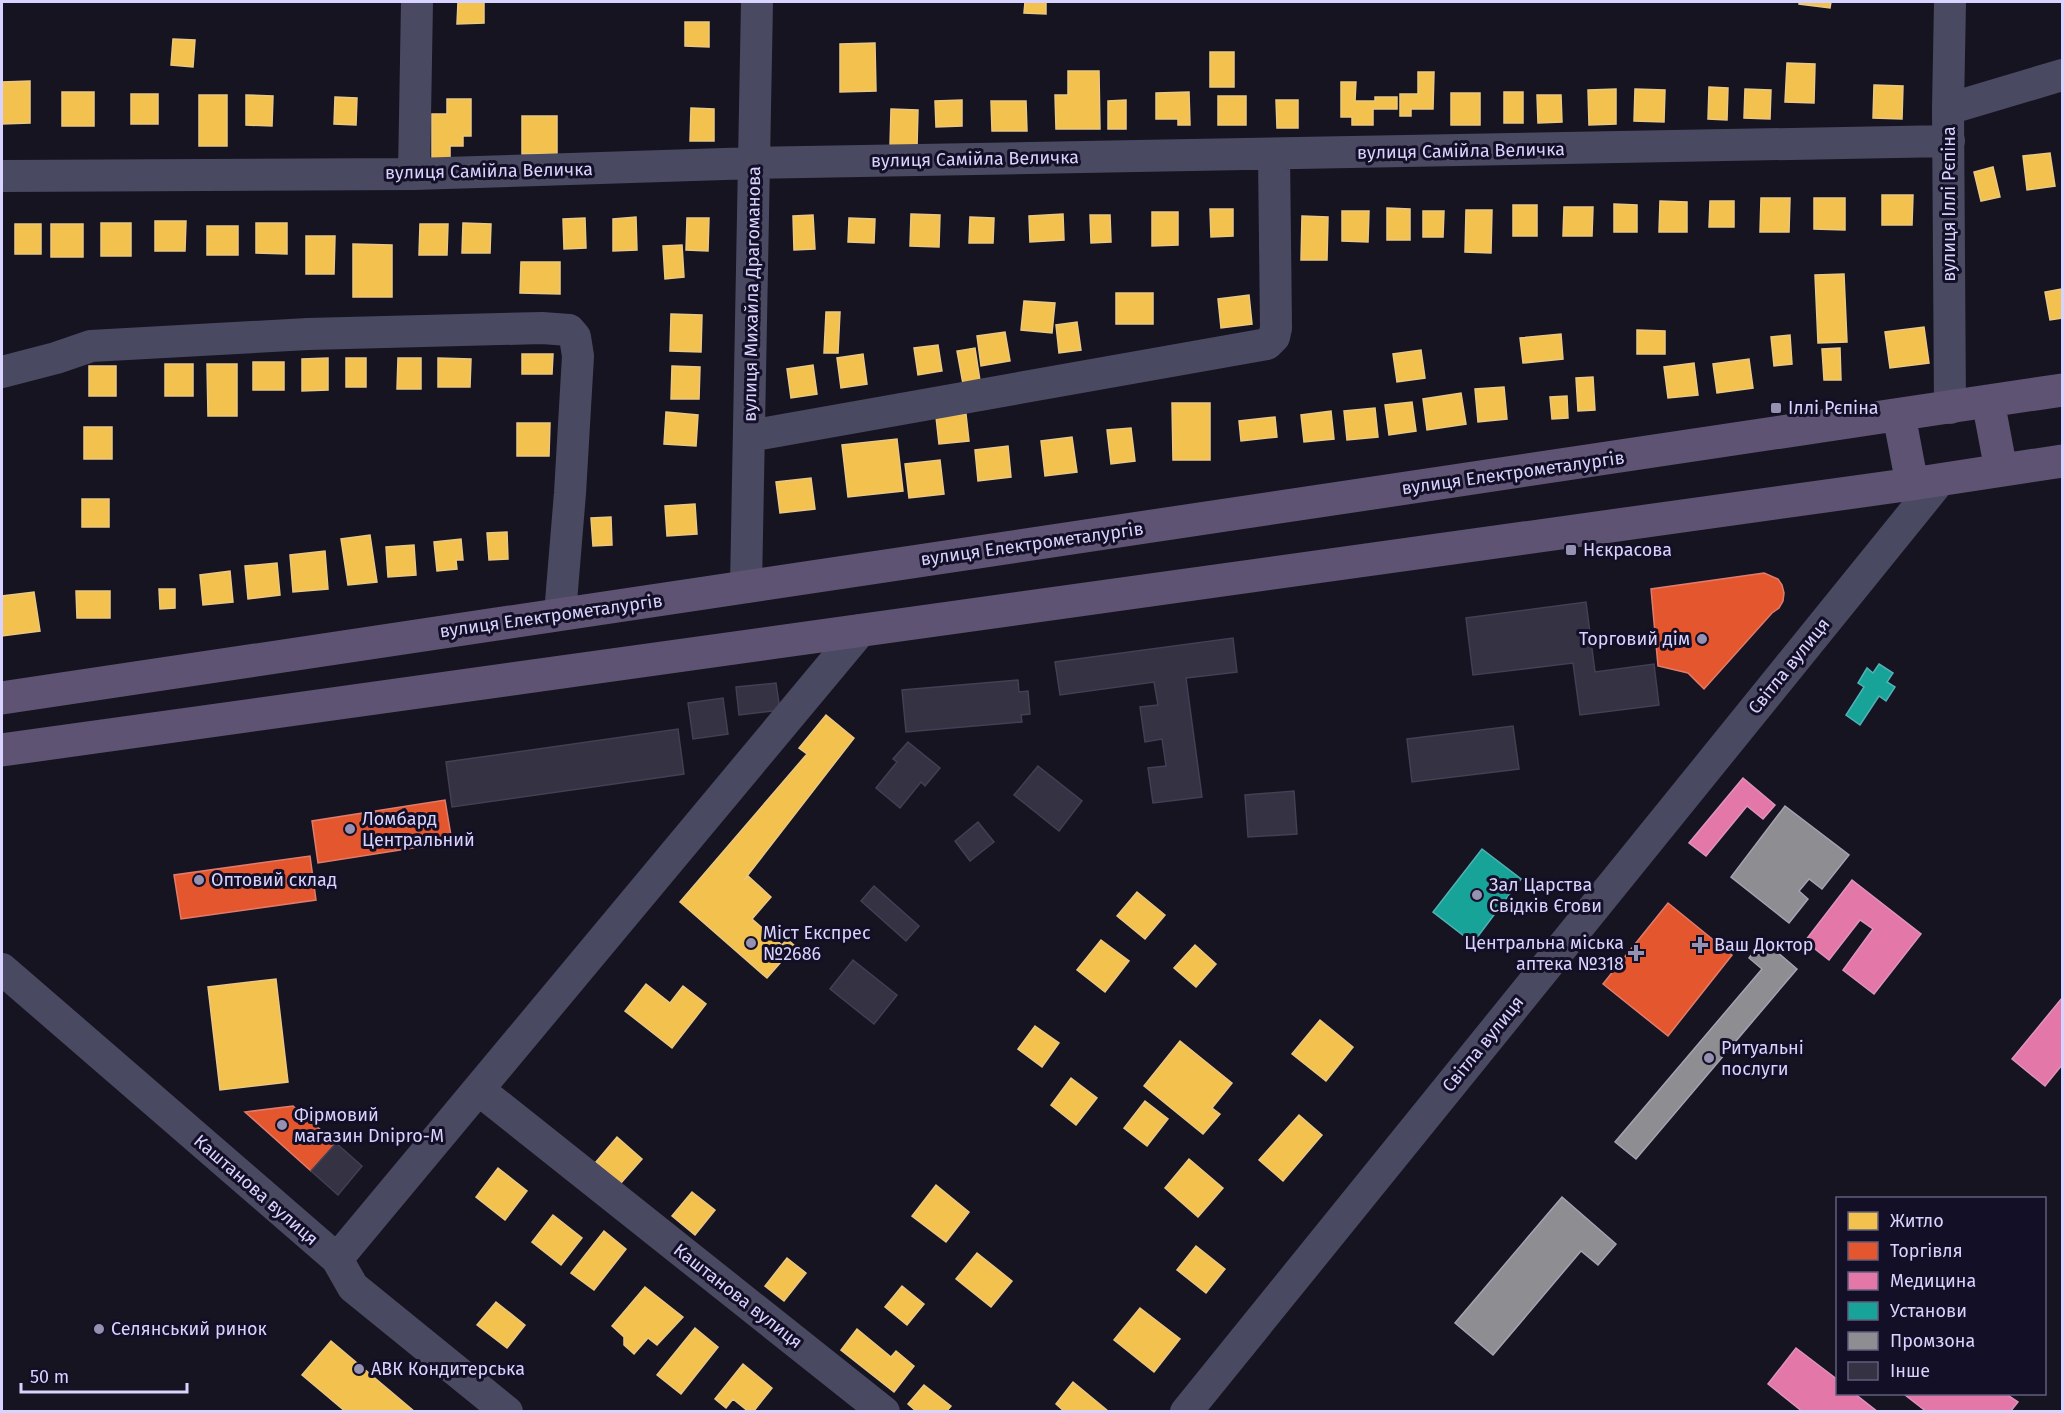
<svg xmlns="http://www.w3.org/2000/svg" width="2064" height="1413" font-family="'Fira Sans',sans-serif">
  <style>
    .homes { fill: #f2c14e; stroke: #eac783; stroke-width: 1.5 }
    .shops { fill: #e4572e; stroke: #e17c6d; stroke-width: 1.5 }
    .health { fill: #e377a8; stroke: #e093c2; stroke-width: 1.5 }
    .public { fill: #17a398; stroke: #51b2b7; stroke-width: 1.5 }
    .industry { fill: #8d8d92; stroke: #a4a2b3; stroke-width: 1.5 }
    .building { fill: #343243; stroke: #433f54; stroke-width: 1.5 }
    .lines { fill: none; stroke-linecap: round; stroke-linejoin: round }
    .minor { stroke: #4a4962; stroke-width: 32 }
    .major { stroke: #5e5373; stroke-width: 33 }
    .poi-dot { fill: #9591b1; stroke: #130f26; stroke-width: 2 }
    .labels { text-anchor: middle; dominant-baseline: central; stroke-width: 6; stroke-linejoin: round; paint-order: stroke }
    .street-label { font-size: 18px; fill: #d9d4ff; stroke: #130f26 }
    .poi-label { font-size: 18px; fill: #d9d4ff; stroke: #130f26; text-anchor: start }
  </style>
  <rect width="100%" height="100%" fill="#161421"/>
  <path class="homes" d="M458,2H484V23L457,24Z
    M1025,2H1046V14L1024,13Z
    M1799,2H1831L1830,8L1799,4Z
    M685,22H709V47L685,46Z
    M173,39L195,40L193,67L171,65Z
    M875,43L876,91L840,92V44Z
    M1210,52H1234V87H1210Z
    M1787,63L1815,64L1814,103L1785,102Z
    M1068,71H1099L1100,129H1056L1055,95H1068Z
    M1418,72H1434L1433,109H1411V116H1400V94H1418Z
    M30,81V123L2,124V82Z
    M1341,82H1356L1355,101H1375V97H1397V109H1373V125H1352V117H1341Z
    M1874,85L1903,86L1902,119L1873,118Z
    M1709,87L1728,88L1727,120L1708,119Z
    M1616,89V124L1589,125L1588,90Z
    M1635,89L1665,90L1664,122L1634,121Z
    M1745,89L1771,90L1770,119L1744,118Z
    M62,92H94V126H62Z
    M1189,92L1190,125H1178V119H1156V93Z
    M1504,92H1523V123H1504Z
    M1451,93H1480V125H1451Z
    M131,94H158V124H131Z
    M199,95H227V146H199Z
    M246,95L273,96L272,126L246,125Z
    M1537,95H1561L1562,122L1538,123Z
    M1218,96H1246V125H1218Z
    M335,97L357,98L356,125L334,124Z
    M447,99H471V136H463V146H450V159H432V114H447Z
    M962,100V126L936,127L935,101Z
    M1126,100V129H1108V101Z
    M1276,100H1298V128H1277Z
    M991,101H1026L1027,131H992Z
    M691,108L714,109V141H690Z
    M891,109L918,110L917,147L890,146Z
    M522,116H557V154H522Z
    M2050,153L2055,186L2027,190L2023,156Z
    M1993,167L2000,197L1981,201L1974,172Z
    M1882,195H1913L1912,225H1882Z
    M1761,198H1790L1789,232H1760Z
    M1814,198H1845V230L1814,229Z
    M1660,201L1687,202V232H1659Z
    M1710,201H1734V227H1709Z
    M1614,204L1637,205V232H1614Z
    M1513,205H1537V236H1513Z
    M1564,207H1593L1592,236H1563Z
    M1387,208L1410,209V240H1387Z
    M1210,209H1233V236L1211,237Z
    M1466,210H1492L1491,253L1465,252Z
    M1342,211H1369L1368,242L1342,241Z
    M1423,211H1444L1443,237H1423Z
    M1152,212H1178V245L1152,246Z
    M911,214L940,215L939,247L910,246Z
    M1063,214L1064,240L1030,242L1029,216Z
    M813,215L815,249L794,250L793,216Z
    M1090,215H1110L1111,242L1091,243Z
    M1302,216L1328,217L1327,260H1301Z
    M636,217L637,250L613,251V219Z
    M970,217L994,218L993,243H969Z
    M585,218L586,248L564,249L563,219Z
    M687,218H709L708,251L686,250Z
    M849,218L875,219L874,243L848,242Z
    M155,221H186L185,251H155Z
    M101,223H131V256H101Z
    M256,223H287V254L256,253Z
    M463,223L491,224L490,253H462Z
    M15,224H41V254H15Z
    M51,224H83V257H51Z
    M420,224H448L447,255H419Z
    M207,226H238V255H207Z
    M306,236H335L334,274H306Z
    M353,244L392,245V297H353Z
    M682,245L684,277L665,279L663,246Z
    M521,262H560V294L520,293Z
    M1844,274L1847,342L1818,343L1815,275Z
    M2062,289V318L2050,320L2045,292Z
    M1116,293H1153V324H1116Z
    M1249,295L1252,324L1221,328L1218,299Z
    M1024,301L1055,303L1052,333L1021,330Z
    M826,312H840L838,353H824Z
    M671,314L702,315L701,352L670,351Z
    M1077,322L1081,350L1059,353L1056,325Z
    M1924,327L1929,363L1890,368L1885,332Z
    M1637,330L1665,331V354H1637Z
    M1005,332L1010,361L981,366L977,336Z
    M1561,334L1563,359L1523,363L1520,338Z
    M1790,335L1792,364L1774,366L1771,337Z
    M938,345L942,371L918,375L914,348Z
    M975,348L980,381L963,384L957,351Z
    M1840,348L1841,380H1824L1822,349Z
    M1421,350L1425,378L1397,382L1393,354Z
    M522,354H553L552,374H522Z
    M863,354L867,384L841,388L837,358Z
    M328,358V390L302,391V359Z
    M346,358H366V387H346Z
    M398,358H421V389H397Z
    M438,358L471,359L470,387H438Z
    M1749,359L1753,388L1717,393L1713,364Z
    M253,362H284V390H253Z
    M1694,363L1698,395L1668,398L1664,367Z
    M165,364H193V396H165Z
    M207,364H237V416H208Z
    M813,365L817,394L791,398L787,369Z
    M89,366H116V396H89Z
    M672,366L700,367L699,399H671Z
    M1593,377L1595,410L1578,411L1576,378Z
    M1504,387L1507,419L1478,422L1475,389Z
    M1461,393L1466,424L1427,430L1423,399Z
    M1567,396L1568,418L1552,419L1550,397Z
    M1412,402L1416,431L1389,435L1385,405Z
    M1172,403H1210V460H1173Z
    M1375,408L1378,437L1347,440L1344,411Z
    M1331,411L1334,439L1304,442L1301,415Z
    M666,412L698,415L696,446L664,444Z
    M966,414L969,441L939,444L936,417Z
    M1275,417L1277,437L1241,441L1239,421Z
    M517,423H550L549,456H517Z
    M84,427H112V459H84Z
    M1131,428L1135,461L1111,464L1107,430Z
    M1072,437L1077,472L1045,476L1041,441Z
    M897,439L903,491L848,497L842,445Z
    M1008,446L1011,477L978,481L975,450Z
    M940,460L944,494L909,498L905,464Z
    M811,478L815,509L780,513L776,482Z
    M82,499H109V527H82Z
    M695,504L697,534L667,536L665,506Z
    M611,517L612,545L593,546L591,518Z
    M507,532L508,559L489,560L487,533Z
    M370,535L377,582L348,585L341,539Z
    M461,539L463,560H456L457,569L437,571L434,542Z
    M414,545L416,575L388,577L386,547Z
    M325,551L328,589L293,592L290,555Z
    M277,563L280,595L248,599L245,566Z
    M230,571L233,602L203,605L200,575Z
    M159,589H175V608L160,609Z
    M76,591H110V618H77Z
    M34,592L40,631L2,636V596Z
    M826,715L854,738L744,880L748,876L771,897L752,919L782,945L787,939L795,946L767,978L680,902L807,754L799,748Z
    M1137,892L1165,915L1145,939L1117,916Z
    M1101,940L1129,961L1105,992L1077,970Z
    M1195,945L1216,964L1196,987L1174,968Z
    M276,979L288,1082L220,1090L208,987Z
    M646,984L670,1003L683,986L706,1004L672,1048L625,1011Z
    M1320,1020L1353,1047L1326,1081L1292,1054Z
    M1035,1026L1059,1043L1042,1067L1018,1049Z
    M1180,1041L1232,1083L1212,1108L1220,1114L1203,1134L1144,1086Z
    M1071,1078L1097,1098L1076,1125L1051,1105Z
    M1145,1101L1168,1119L1147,1146L1124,1128Z
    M1299,1115L1322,1135L1283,1181L1259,1160Z
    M617,1137L642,1159L621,1183L596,1162Z
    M1189,1159L1223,1188L1198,1217L1165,1188Z
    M498,1168L527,1191L505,1220L476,1197Z
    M936,1185L969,1212L946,1242L912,1216Z
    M692,1192L715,1210L695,1235L672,1216Z
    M553,1215L582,1238L561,1265L532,1242Z
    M604,1231L626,1249L594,1290L571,1273Z
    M1196,1246L1225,1269L1206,1293L1177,1270Z
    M977,1253L1012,1281L991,1307L956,1279Z
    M787,1258L806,1273L784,1301L765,1286Z
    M902,1286L924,1304L907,1325L885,1307Z
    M645,1287L683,1317L657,1345L648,1338L634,1354L624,1345V1337L612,1326Z
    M496,1302L525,1325L507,1348L477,1325Z
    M1140,1308L1180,1339L1154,1372L1114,1340Z
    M695,1328L718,1347L681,1394L657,1375Z
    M857,1329L891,1357L896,1351L914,1366L894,1392L841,1350Z
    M331,1341L415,1412H346L302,1375Z
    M743,1364L772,1388L753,1412H749L733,1399L726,1408L715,1399Z
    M1073,1382L1108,1411L1065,1412L1056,1404Z
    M924,1385L951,1406L946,1412H917L908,1404Z"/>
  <path class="shops" d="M1764,573L1778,579L1782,585L1784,593L1783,601L1779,608L1772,613L1704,689L1688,673L1658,666L1651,589Z
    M445,800L452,842L318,863L312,821Z
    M310,856L316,900L181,919L174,875Z
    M1668,903L1732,955L1668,1036L1603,984Z
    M293,1106L336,1143L311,1171L245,1112Z"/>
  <path class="health" d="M1743,778L1775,805L1763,819L1747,806L1706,856L1689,843Z
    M1852,880L1921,934L1874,994L1843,970L1873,929L1860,920L1829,960L1805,941Z
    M2062,998V1065L2045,1086L2012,1059Z
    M1796,1348L1838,1380V1394H1855L1878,1412H1803L1768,1384Z
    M1906,1394H2006L2018,1402L2010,1412H1927L1905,1395Z"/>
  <path class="public" d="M1879,664L1893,673L1887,682L1895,687L1886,701L1879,696L1860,725L1846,715L1864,687L1858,683L1867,668L1873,673Z
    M1482,849L1521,879L1473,943L1433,912Z"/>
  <path class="industry" d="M1785,806L1849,855L1822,889L1809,879L1799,891L1808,899L1789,923L1731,877Z
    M1763,940L1797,969L1636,1159L1615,1142L1762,969L1749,958Z
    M1562,1197L1616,1244L1598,1265L1581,1251L1493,1355L1455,1323Z"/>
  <path class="building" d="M1586,602L1595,672L1654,664L1659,705L1580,715L1573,663L1473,675L1466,618Z
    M1233,638L1237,672L1186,678L1202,797L1153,803L1148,768L1166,766L1162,739L1145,742L1140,707L1158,705L1154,682L1060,695L1055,662Z
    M1018,680L1019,692L1028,691L1030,714L1021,715L1022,722L906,732L902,690Z
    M776,683L780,710L739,715L736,687Z
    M723,698L728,734L693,739L688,703Z
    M1513,726L1519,769L1412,782L1407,739Z
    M678,729L684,774L452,807L446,762Z
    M908,742L940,768L925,786L921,782L900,808L876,788L897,762L893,759Z
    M1038,766L1082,801L1059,831L1014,795Z
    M1294,791L1297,834L1248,837L1245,795Z
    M978,822L994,842L970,861L955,841Z
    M874,886L919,926L906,941L861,901Z
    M853,960L897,995L874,1024L830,989Z
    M336,1143L362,1166L338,1195L311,1171Z"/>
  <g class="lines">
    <path class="minor" d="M1950,2L1948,109L1950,408
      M1948,109L2062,75
      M414,174L417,2
      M2,176L414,174L755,163L1949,141
      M2,372L56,358L91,346L308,334L542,328L569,330L575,337L578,356L570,493L560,614
      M749,436L1267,344L1274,337L1276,328L1274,154
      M746,587L757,2
      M2,969L337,1259L353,1287L507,1412
      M479,1090L884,1412
      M337,1259L861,630
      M1186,1412L1940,480"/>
    <path class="major" d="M1988,401L2001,470
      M1899,415L1912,484
      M2,698L2062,390
      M2,750L1912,484L2062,461"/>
  </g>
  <g class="poi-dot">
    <rect x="1770" y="402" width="12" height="12" rx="3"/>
    <rect x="1565" y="544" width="12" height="12" rx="3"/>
    <circle cx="1702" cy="639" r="6"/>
    <circle cx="350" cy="829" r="6"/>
    <circle cx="199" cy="880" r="6"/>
    <circle cx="1477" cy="895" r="6"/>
    <circle cx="751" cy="943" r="6"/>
    <path d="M1697 936h6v6h6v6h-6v6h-6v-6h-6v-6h6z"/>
    <path d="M1633 944h6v6h6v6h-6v6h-6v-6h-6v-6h6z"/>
    <circle cx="1709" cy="1058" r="6"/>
    <circle cx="282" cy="1125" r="6"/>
    <circle cx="99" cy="1329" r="6"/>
    <circle cx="359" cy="1369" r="6"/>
  </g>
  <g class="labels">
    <g class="street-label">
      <text transform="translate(1461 151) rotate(-1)">вулиця Самійла Величка</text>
      <text transform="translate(975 159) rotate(-1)">вулиця Самійла Величка</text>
      <text transform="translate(489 171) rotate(-1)">вулиця Самійла Величка</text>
      <text transform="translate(1949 204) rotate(-90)">вулиця Іллі Рєпіна</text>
      <text transform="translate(752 294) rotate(-89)">вулиця Михайла Драгоманова</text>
      <text transform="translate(1513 473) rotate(-8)">вулиця Електрометалургів</text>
      <text transform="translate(1032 544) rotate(-8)">вулиця Електрометалургів</text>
      <text transform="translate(551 616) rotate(-8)">вулиця Електрометалургів</text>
      <text transform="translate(1789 666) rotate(-51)">Світла вулиця</text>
      <text transform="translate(1483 1044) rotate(-51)">Світла вулиця</text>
      <text transform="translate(256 1190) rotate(41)">Каштанова вулиця</text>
      <text transform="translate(738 1296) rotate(38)">Каштанова вулиця</text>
    </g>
    <g class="poi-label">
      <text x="1788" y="408">Іллі Рєпіна</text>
      <text x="1583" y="550">Нєкрасова</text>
      <text x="1690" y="639" text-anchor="end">Торговий дім</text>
      <text x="362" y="819">Ломбард<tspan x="362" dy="21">Центральний</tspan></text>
      <text x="211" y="880">Оптовий склад</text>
      <text x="1489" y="885">Зал Царства<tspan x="1489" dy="21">Свідків Єгови</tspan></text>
      <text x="763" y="933">Міст Експрес<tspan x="763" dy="21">№2686</tspan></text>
      <text x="1624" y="943" text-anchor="end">Центральна міська<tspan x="1624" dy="21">аптека №318</tspan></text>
      <text x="1714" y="945">Ваш Доктор</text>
      <text x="1721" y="1048">Ритуальні<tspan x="1721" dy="21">послуги</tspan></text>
      <text x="294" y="1115">Фірмовий<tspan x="294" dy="21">магазин Dnipro-M</tspan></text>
      <text x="111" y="1329">Селянський ринок</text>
      <text x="371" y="1369">АВК Кондитерська</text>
    </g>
  </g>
  <rect width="2064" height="1413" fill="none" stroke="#d9d4ff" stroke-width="6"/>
  <rect x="1836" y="1197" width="210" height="198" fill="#130f26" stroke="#625e7d" stroke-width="1.5"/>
  <rect x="1848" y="1212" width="30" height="18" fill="#f2c14e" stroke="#625e7d" stroke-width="1.5"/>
  <text x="1890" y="1227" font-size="18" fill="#d9d4ff">Житло</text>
  <rect x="1848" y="1242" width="30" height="18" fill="#e4572e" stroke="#625e7d" stroke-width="1.5"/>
  <text x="1890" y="1257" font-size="18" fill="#d9d4ff">Торгівля</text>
  <rect x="1848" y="1272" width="30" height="18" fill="#e377a8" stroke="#625e7d" stroke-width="1.5"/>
  <text x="1890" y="1287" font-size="18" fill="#d9d4ff">Медицина</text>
  <rect x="1848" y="1302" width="30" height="18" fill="#17a398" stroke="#625e7d" stroke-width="1.5"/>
  <text x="1890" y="1317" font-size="18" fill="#d9d4ff">Установи</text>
  <rect x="1848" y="1332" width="30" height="18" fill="#8d8d92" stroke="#625e7d" stroke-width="1.5"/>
  <text x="1890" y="1347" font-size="18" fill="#d9d4ff">Промзона</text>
  <rect x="1848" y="1362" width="30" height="18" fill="#343243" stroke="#625e7d" stroke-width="1.5"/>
  <text x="1890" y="1377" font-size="18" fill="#d9d4ff">Інше</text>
  <path d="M21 1383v9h166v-9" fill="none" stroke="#d9d4ff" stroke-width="3"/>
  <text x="30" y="1383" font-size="18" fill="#d9d4ff" stroke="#130f26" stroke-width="4.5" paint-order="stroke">50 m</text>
</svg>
